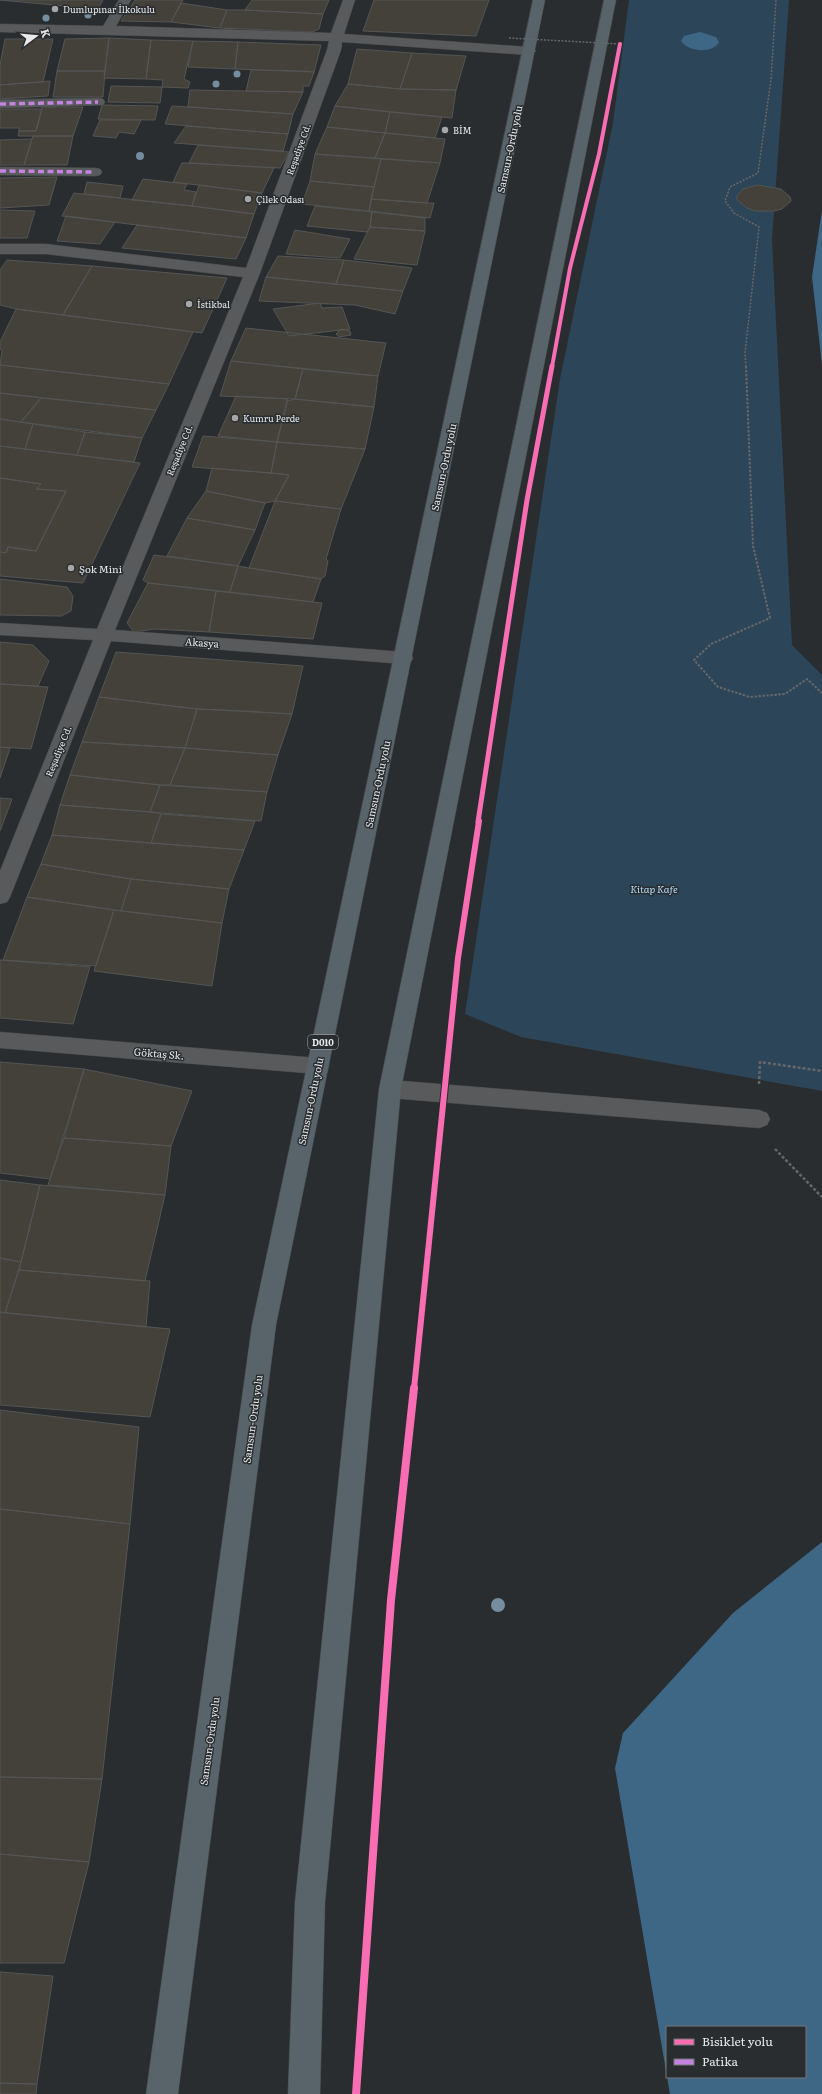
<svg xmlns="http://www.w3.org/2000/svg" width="822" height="2094" font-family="Literata,serif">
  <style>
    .green { fill: #2d4558 }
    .water { fill: #3e6685 }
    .building { fill: #434139; stroke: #545555 }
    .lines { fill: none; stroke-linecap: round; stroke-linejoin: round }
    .service-casing { stroke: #464849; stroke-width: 1 }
    .minor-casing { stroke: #464849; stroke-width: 1 }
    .trunk-casing { stroke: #464849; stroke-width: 1 }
    .path-far2 { stroke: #666768; stroke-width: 1.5; stroke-dasharray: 2 1.5; stroke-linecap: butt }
    .path-far1 { stroke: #666768; stroke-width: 2; stroke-dasharray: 2.5 1.5; stroke-linecap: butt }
    .path { stroke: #666768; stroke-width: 2.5; stroke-dasharray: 3 2; stroke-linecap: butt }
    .service { fill: #585a5c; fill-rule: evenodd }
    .minor { fill: #585a5c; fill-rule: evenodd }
    .trunk { fill: #58636a; fill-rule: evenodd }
    .path-bridge { stroke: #666768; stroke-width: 1.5; stroke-dasharray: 2 1.5; stroke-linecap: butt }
    .quiet { stroke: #c483df; stroke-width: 3.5; stroke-dasharray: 6 3.5; stroke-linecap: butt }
    .cycleway-far3-casing { stroke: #292d30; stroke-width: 5.5 }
    .cycleway-far2-casing { stroke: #292d30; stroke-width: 7 }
    .cycleway-far1-casing { stroke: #292d30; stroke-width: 8 }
    .cycleway-casing { stroke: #292d30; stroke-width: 10 }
    .cycleway-far3 { stroke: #f96db3; stroke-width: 4 }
    .cycleway-far2 { stroke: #f96db3; stroke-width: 5 }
    .cycleway-far1 { stroke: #f96db3; stroke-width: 6 }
    .cycleway { stroke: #f96db3; stroke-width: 8 }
    .tree { fill: #768da0 }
    .poi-dot { fill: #a5a7a9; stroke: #292d30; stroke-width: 1.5 }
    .labels { text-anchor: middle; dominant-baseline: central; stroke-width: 3; stroke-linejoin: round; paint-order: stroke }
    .far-poi-label { font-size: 9px; fill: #e7e9eb; stroke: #292d30; text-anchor: start }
    .far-street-label { font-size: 9px; fill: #e7e9eb; stroke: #292d30 }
    .shield { fill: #292d30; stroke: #aeb1b3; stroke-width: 1 }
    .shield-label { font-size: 9px; font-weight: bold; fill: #e7e9eb }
    .street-label { font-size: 10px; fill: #e7e9eb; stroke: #292d30 }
    .poi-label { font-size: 10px; fill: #e7e9eb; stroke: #292d30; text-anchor: start }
    .park-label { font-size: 10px; font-style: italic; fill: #b5dcfc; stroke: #292d30 }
  </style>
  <rect width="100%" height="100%" fill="#2a2d2f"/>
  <path class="green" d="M629,0H789L772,240L792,645L822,675V1091L521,1037L465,1014L560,379L613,123Z"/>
  <path class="water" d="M700,32L716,37L719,42C713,54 688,52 681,41L684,36Z
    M822,210V365L812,277Z
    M822,1542V2094H670L667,2077H805V2027H667V2077L615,1768L623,1733L733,1613Z"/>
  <path class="building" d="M0,0H103L98,9Z
    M135,0H183L171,22L121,21Z
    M252,0H329L323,14L245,10Z
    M374,0H489L476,36L363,31Z
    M181,3L227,10L220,28L171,22Z
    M227,10H245L323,14L319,29L312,32L220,28Z
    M109,38L151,40L146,79L104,78Z
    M109,38L105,71H57L65,39Z
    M5,39H53L43,82L0,85V65Z
    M151,40L193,41L184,79L190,82L188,88L162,87L163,80L146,79Z
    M193,41L238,42L235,69L188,67Z
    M238,42L321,45L314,72L235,69Z
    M357,49L412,53L400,89L348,84Z
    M412,53L466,56L456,90L400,89Z
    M251,70L306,71L314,72L309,86H303V92L246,91Z
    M57,71H105L103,97H53Z
    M50,81L48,96L0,99V85Z
    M348,84L400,89L456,90L452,118L335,106Z
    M111,86L162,87L160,103L108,102Z
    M190,90L246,91L303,92L293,114L188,107Z
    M102,105L158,106L155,120L98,119Z
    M172,106L188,107L293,114L288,134L165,124Z
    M335,106L390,112L385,133L327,127Z
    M42,107H83L73,136H18L19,131H36Z
    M0,109H42L36,131H19V128H0Z
    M390,112L442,117L435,138L385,133Z
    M100,120H141L134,134L119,132L116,138L93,136Z
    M186,126L288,134L283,151L174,143Z
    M327,127L385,133L375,158L315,154Z
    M385,133L445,139L440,163L375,158Z
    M33,136H73L67,165H24Z
    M32,139L24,165H0V140Z
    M198,145L289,152L280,168L189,163Z
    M315,154L381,159L374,187L310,181Z
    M381,159L440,163L427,203L371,199Z
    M182,163H189L274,168L262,193L173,182Z
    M57,177L49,205L0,208V178Z
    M143,179L187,184L184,190L196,192L192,206L132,200Z
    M310,181L374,187L369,211L302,204Z
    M87,182L123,186L120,198L84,194Z
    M199,185L262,193L254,214L192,206Z
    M757,185L781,189L790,197L791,201L782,209L774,211H755L747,208L737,200V196L743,189Z
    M74,193L192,206L254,214L246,238L62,216Z
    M371,199L427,203H434L430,218L369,211Z
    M315,206L372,212L370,227L367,232L307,226Z
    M0,210L35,211L27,238H0Z
    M372,212L425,218V231L370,227Z
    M66,216L115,222L100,244L57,241Z
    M137,225L246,238L236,259L122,248Z
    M370,227L425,231L417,265L354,259Z
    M295,230L350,239L340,258L286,254Z
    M278,256L344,260L336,284L266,277Z
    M7,260L92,266L63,315L16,309L0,305V270Z
    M344,260L412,268L403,291L336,284Z
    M92,266L227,278L202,333L63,315Z
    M266,277L403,291L395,314L355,305L259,301Z
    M320,303L322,308L342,307L350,329L289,336L273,309Z
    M16,309L63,315L193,332L169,384L0,365L2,350L0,349V342Z
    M246,328L386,343L378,376L231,361Z
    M341,329L350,331L351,335L339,337L336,334Z
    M231,361L303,369L295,399L220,396Z
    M0,365L169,384L156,410L0,393Z
    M303,369L378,376L374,407L295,399Z
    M0,393L41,398L21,422L0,419Z
    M236,396L288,399L277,442L218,436Z
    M41,398L156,410L142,438L21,422Z
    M295,399L374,407L365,449L277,442L287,401Z
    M0,419L33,424L25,449L0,446Z
    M33,424L85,432L77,455L25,449Z
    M85,432L142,438L134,462L77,455Z
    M203,436L277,442L271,473L192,467Z
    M277,442L365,449L341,509L275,501L289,475L271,473Z
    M0,446L140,463L83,583L0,576V552L6,553L8,547L36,551L66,491L36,489L41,484L0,478Z
    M212,468L271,473L289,475L275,501L265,503L206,491Z
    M0,478L41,484L36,489L66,491L36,551L8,547L6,553L0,552Z
    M206,491L265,503L255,530L187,518Z
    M275,501L341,509L326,559L328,561L325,576L321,579L249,568Z
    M187,518L255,530L238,566L167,556Z
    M154,555L238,566L230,592L148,583L143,580Z
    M238,566L249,568L321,579L313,602L230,592Z
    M0,579L67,587L73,596L71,611L61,616L0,615Z
    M148,583L216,591L209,632L154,629L134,632L127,623Z
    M216,591L322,603L313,639L209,632Z
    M0,642L33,645L49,661L38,686L0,684Z
    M116,652L303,666L292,714L197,709L99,697Z
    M0,684L48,687L31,749L0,747Z
    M99,697L197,709L185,748L82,742Z
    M197,709L245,711L292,714L278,755L185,748Z
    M82,742L185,748L170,785H160L70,775Z
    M0,747L10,748L0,778Z
    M185,748L278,755L267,792L170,785Z
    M70,775L160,785L150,812L60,805Z
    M160,785L267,792L261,821L150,812Z
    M0,798L12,799L0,831Z
    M60,805L153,812L161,814L151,843L52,835Z
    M161,814L255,821L244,850L151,843Z
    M52,835L151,843L244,850L229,889L131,879L41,864Z
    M41,864L131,879L121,911L27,897Z
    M131,879L229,889L222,923L121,911Z
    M27,897L114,910L96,966L3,960Z
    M114,910L222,923L212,986L94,971Z
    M0,960L90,967L73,1024L0,1018Z
    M0,1062L84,1069L50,1179L0,1173Z
    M84,1069L192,1091L171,1146L64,1138Z
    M64,1138L171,1146L165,1195L48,1185Z
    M0,1180L40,1185L21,1262L0,1258Z
    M40,1185L165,1195L145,1281L19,1270Z
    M0,1258L21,1262L5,1313L0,1312Z
    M19,1270L150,1281L146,1327L5,1313Z
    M0,1312L170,1329L150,1417L0,1405Z
    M0,1410L139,1427L130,1524L0,1509Z
    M0,1509L130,1524L102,1779L0,1777Z
    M0,1777L102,1779L89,1862L0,1854Z
    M0,1854L89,1862L64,1963H0Z
    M0,1972L53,1976L37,2084L0,2083Z
    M0,2083L37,2084L36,2094H0Z"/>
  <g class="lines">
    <defs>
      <path id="service" d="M390,1080L759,1110L767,1113L770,1119L767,1125L759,1128L390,1098L382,1095L379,1089L382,1083Z"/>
      <path id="minor" d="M119,0H131L116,26L331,33L343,0H355L344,34L529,47L536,51L529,55L342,42L341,50L260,273L115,630L404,652L411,654L413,658L411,662L404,664L111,641L10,897L7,902L0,904V871L93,640L0,635V623L97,629L243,277L46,254H0V244H46L246,268L327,50L329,41L0,32V24L103,26Z
        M98,98L103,99L105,102L103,105L0,108V100Z
        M0,167L95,168L100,169L102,172L100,175L95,176L0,175Z
        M0,1032L318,1058L326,1060L329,1066L326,1072L318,1074L0,1048Z"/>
      <path id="trunk" d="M533,0H545L276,1325L178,2094H146L252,1325Z
        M604,0H616L401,1089L325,1902L320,2094H288L295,1902L379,1089Z"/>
    </defs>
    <use href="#service" class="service-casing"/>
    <use href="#minor" class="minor-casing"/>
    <use href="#trunk" class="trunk-casing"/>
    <path class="path-far2" d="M746,367L745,353L759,227L734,213L725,201L730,187L758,173L771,79L776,0"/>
    <path class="path-far1" d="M746,366L753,546L770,618L711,644L694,660L718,687L750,697L785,694L807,679L822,693"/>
    <path class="path" d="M759,1084L760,1062L822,1071
      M775,1149L822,1197"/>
    <use href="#service" class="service"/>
    <use href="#minor" class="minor"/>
    <use href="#trunk" class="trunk"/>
    <path class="path-bridge" d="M509,38L620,44"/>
    <path class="quiet" d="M0,104L98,102
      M0,171L95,172"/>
    <defs>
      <path id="cycleway-far3" d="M552,367L570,268L599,154L620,44"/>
      <path id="cycleway-far2" d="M478,822L527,500L552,366"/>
      <path id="cycleway-far1" d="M414,1389L458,958L479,821"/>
      <path id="cycleway" d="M356,2094L391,1600L414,1388"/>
    </defs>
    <use href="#cycleway-far3" class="cycleway-far3-casing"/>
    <use href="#cycleway-far2" class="cycleway-far2-casing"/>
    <use href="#cycleway-far1" class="cycleway-far1-casing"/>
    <use href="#cycleway" class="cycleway-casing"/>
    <use href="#cycleway-far3" class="cycleway-far3"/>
    <use href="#cycleway-far2" class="cycleway-far2"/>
    <use href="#cycleway-far1" class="cycleway-far1"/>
    <use href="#cycleway" class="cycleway"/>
  </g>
  <g class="tree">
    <circle cx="88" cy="15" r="3.5"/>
    <circle cx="46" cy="18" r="3.5"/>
    <circle cx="237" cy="74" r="3.5"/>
    <circle cx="216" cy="84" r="3.5"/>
    <circle cx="140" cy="156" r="4"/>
    <circle cx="498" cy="1605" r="7"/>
  </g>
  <g class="poi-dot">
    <circle cx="55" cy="9" r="4"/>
    <circle cx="445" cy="130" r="4"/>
    <circle cx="248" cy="199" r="4"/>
    <circle cx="189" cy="304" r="4"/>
    <circle cx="235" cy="418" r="4"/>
    <circle cx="71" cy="568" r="4"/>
  </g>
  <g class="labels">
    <g class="far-poi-label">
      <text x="63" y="9">Dumlupınar İlkokulu</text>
      <text x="453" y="130">BİM</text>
      <text x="256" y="199">Çilek Odası</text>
      <text x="197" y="304">İstikbal</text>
      <text x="243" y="418">Kumru Perde</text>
    </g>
    <g class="far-street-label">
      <text transform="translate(298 149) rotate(-70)">Reşadiye Cd.</text>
      <text transform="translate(179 450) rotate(-68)">Reşadiye Cd.</text>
      <text transform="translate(58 751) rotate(-68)">Reşadiye Cd.</text>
    </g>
    <rect class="shield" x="308" y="1035" width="30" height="14" rx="3"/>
    <g class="shield-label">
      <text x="323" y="1042">D010</text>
    </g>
    <g class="street-label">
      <text transform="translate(509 149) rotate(-78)">Samsun-Ordu yolu</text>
      <text transform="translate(443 467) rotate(-78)">Samsun-Ordu yolu</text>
      <text transform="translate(202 642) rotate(4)">Akasya</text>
      <text transform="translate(377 784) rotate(-78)">Samsun-Ordu yolu</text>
      <text transform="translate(159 1053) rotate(5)">Göktaş Sk.</text>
      <text transform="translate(310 1101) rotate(-78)">Samsun-Ordu yolu</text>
      <text transform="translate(252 1419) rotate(-82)">Samsun-Ordu yolu</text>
      <text transform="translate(209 1741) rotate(-82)">Samsun-Ordu yolu</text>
    </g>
    <g class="poi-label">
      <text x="79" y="568">Şok Mini</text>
    </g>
    <g class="park-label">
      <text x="654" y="888">Kitap Kafe</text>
    </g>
  </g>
  <rect x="666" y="2026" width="140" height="52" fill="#292d30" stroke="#75787b"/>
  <rect x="674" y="2039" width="20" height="6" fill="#f96db3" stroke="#75787b"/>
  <text x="702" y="2046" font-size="12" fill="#e7e9eb">Bisiklet yolu</text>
  <rect x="674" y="2059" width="20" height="6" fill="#c483df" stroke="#75787b"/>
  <text x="702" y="2066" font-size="12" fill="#e7e9eb">Patika</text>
  <g transform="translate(36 36) rotate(74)" stroke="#292d30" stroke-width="3" paint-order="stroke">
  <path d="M0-3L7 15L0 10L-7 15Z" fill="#e7e9eb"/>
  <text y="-6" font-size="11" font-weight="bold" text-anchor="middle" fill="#e7e9eb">K</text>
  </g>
</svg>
